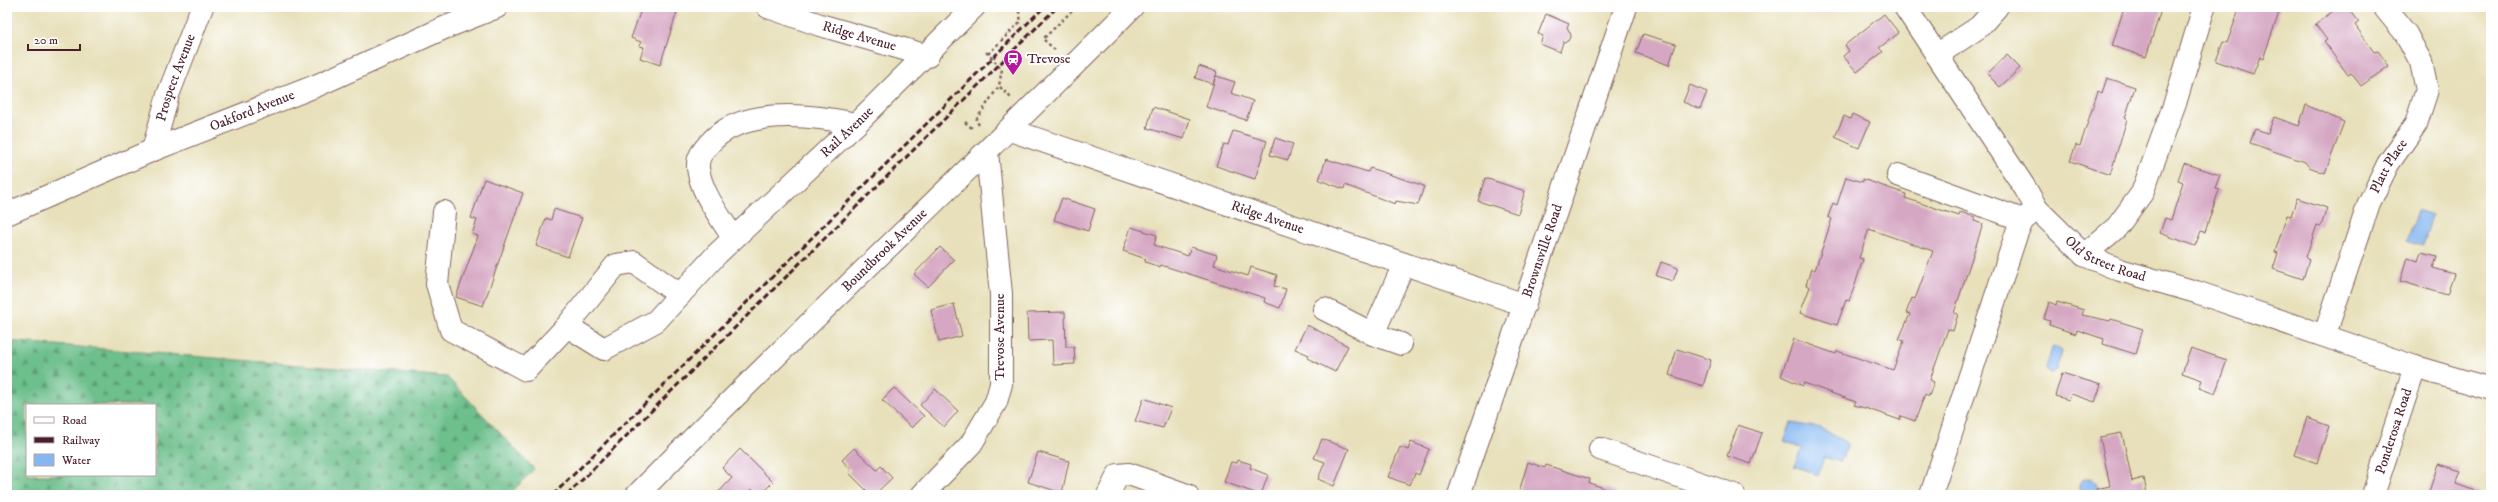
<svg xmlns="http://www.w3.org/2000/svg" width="2498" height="502" font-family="'IM FELL DW Pica',serif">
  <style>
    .forest { fill: url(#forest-firs); stroke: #5c6f5c; fill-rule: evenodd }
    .water { fill: #85b7f1; stroke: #686b8e }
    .building { fill: #d5a7c3 }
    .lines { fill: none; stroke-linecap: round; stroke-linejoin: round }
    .minor-casing { stroke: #81635d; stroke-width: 24 }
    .path { stroke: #81635d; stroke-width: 2.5; stroke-dasharray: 3 3; stroke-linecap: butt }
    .minor { stroke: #fff; stroke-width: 22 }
    .rail { stroke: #4a1f2b; stroke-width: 3; stroke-dasharray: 6 3; stroke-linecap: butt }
    .labels { text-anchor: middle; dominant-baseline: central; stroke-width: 4; stroke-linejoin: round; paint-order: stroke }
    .street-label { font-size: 14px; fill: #4a1f2b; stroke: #fff }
    .poi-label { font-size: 14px; fill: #4a1f2b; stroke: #fff; text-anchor: start }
  </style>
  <defs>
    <pattern id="forest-firs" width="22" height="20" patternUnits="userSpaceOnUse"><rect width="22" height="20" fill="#6dbf8c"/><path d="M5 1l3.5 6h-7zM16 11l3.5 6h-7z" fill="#5c9b73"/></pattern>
  </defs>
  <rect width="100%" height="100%" fill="#fff"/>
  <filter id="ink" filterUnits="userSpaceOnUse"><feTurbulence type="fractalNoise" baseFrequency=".025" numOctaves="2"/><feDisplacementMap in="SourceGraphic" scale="8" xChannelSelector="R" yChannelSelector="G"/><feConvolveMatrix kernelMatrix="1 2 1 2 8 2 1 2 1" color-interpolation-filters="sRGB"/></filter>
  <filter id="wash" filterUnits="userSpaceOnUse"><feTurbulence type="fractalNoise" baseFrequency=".012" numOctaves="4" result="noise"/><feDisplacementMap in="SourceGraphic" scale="16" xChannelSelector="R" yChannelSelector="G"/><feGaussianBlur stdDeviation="0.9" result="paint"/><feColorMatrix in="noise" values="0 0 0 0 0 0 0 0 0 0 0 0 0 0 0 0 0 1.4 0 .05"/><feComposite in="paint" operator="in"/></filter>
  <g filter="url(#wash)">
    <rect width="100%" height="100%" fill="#e7e0ba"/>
    <path class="forest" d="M7,341L447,377L534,469L509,495H7ZM27,405H155V475H27Z"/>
    <path class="water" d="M2417,210L2432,215L2423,246L2407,241Z
      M2057,346L2062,352L2055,371L2049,374L2046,369L2052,348Z
      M1791,423L1821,428L1848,444L1840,462L1824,457L1818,475L1794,466L1802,448L1784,441Z
      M2079 487a9 9 0 1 1 18 0a9 9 0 1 1-18 0Z"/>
    <g id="blocks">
      <path class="building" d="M642,7H663L677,12L660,65L640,58L644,47L639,46L641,42L631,38Z
        M2130,7H2162L2146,57L2112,46L2123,11L2128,12Z
        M2240,7H2281L2263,59L2260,57L2253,74L2216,61L2223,42L2227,43Z
        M2339,7H2348L2359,22L2355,25L2374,52L2378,51L2389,66L2361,86L2351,73L2348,75L2324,42L2327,40L2315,24Z
        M1546,14L1569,24L1567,27L1571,35L1568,41L1563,42L1560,52L1540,44L1543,36L1538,34Z
        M1884,14L1899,33L1879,48L1883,52L1857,72L1843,56L1849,51L1845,45Z
        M1643,34L1676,44L1669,65L1636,53Z
        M2007,55L2020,68L2000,87L1987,74Z
        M1199,66L1217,72L1213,84L1195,78Z
        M1216,76L1235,82L1231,93L1253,101L1246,120L1206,107Z
        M2107,78L2135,87L2125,118L2127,119L2110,175L2070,161L2076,145L2080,146L2098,91L2102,93Z
        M1690,85L1707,92L1700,109L1683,102Z
        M2306,105L2344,122L2325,173L2309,167L2305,162L2250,143L2255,129L2268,133L2274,117L2299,126Z
        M1153,107L1190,119L1184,139L1147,128Z
        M1852,114L1870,122L1859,148L1835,137L1844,116L1850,119Z
        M1233,131L1267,141L1255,179L1216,166L1224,144L1228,145Z
        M1275,138L1293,144L1288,160L1270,155Z
        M1326,159L1368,172L1370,168L1424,186L1418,205L1396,201L1395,204L1345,185L1344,189L1319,180Z
        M2184,163L2220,175L2215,188L2219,190L2205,232L2201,231L2195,246L2160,233L2165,218L2171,220L2183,182L2178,180Z
        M1846,177L1863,182V179L1906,194L1905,198L1959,216L1960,212L1975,217L1974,221L1983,224L1954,313L1958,314L1953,331L1948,329L1930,380L1934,382L1929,396L1925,394L1915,421L1901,416L1900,420L1868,409L1854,405L1856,402L1804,383L1803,386L1781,376L1794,339L1836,354L1837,351L1893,370L1904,341L1899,339L1910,314L1906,313L1912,298L1915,299L1933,251L1869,229L1859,258L1863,259L1855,285L1849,301L1846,300L1837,325L1800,313L1810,287L1806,285L1811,269L1815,270L1832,219L1828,217L1833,203L1837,205Z
        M1485,178L1525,191L1518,214L1478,201Z
        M484,179L523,193L483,306L456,297L478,236L472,234L477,220L471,218Z
        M1062,198L1095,209L1088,231L1054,220Z
        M2297,198L2327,208L2321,226L2317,225L2306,257L2309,260L2303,279L2273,269L2278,253L2275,252L2287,215L2291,216Z
        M554,209L582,218L568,257L536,246L546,218L551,220Z
        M1131,227L1157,235L1154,245L1188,256L1191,247L1217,255L1214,265L1248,276L1251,267L1277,275L1274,286L1286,289L1280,308L1264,302L1265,298L1161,265L1160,267L1145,262L1146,259L1123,251Z
        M940,247L954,260L928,287L914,274Z
        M2421,252L2437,256L2433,268L2454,274L2447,295L2400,281L2407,257L2418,261Z
        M1661,262L1678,268L1673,281L1656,276Z
        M2049,302L2056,305L2057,302L2084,310L2082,315L2110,321L2111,319L2143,329L2135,354L2103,344L2104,339L2077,330L2076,334L2049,325L2050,321L2044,319Z
        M954,304L962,336L939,342L931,310Z
        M1065,312L1066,347H1074L1075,364L1053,365L1052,340L1028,341L1027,313Z
        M1307,325L1348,346L1335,372L1307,358L1309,355L1295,349Z
        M2191,348L2227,360L2215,394L2199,388L2202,380L2182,373Z
        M1677,349L1711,360L1703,386L1669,375Z
        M2062,373L2101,385L2095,402L2071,394L2069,400L2055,396Z
        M894,388L924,416L912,428L882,400Z
        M935,389L958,411L944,427L920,405Z
        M1144,398L1171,408L1163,428L1135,421Z
        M2307,418L2329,426L2317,463L2294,455Z
        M1738,425L1762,433L1751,464L1727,456Z
        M2122,433L2132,481L2144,478L2147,495H2096V489L2110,486L2100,437Z
        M1322,439L1349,449L1334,486L1318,479L1325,462L1314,458Z
        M1411,442L1429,449L1419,475L1415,473L1410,485L1388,477L1400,447L1408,450Z
        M854,448L877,470L881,466L892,478L874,495H871L849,473L851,470L842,460Z
        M740,449L773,482L760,495L751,489L746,495H716L732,478L722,468Z
        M1038,452L1069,461L1062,493L1028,482Z
        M1238,460L1251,464L1250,468L1268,475L1261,495L1224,482L1231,462L1237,463Z
        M1528,462L1545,468L1546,465L1590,479L1589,483L1616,492L1615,495H1518Z
        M2438,464L2461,471L2456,484L2481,493V495H2428Z"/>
    </g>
  </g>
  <g filter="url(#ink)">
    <use href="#blocks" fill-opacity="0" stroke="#81635d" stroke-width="1"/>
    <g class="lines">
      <defs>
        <g id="minor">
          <path id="s1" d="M768,7L820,25L928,56"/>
          <path id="s2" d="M1905,7L2025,188L2037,209L2084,255L2120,270L2196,292L2415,367L2491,389"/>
          <path d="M1937,55L1979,27L1997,7"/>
          <path id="s3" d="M1010,130L1525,305"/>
          <path id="s4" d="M153,150L168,95L202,7"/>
          <path d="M1898,175L2023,220"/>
          <path id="s5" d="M444,212L437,284L451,330L526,370L567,326L604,349L656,321L717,254L856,124L974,7"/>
          <path id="s6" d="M7,214L153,150L318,85L444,28L497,7"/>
          <path d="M733,238C720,216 701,193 698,168C697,157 703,151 709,144C741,106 813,115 856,124"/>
          <path d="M2084,255L2117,227L2142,193L2176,100L2204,7"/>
          <path d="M1324,309L1373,334L1404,264"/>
          <path d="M567,326L616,265L634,262L680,295"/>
          <path d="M1373,334L1401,344"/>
          <path id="s7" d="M2325,334L2369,203L2388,164L2416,124L2427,90L2421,62L2406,34L2384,7"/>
          <path d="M1600,449L1734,495"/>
          <path id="s8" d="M637,495C799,329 969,172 1132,7"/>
          <path d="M922,495L971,444L996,402L1001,384V294L987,152"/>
          <path d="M1108,495L1118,475L1129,474L1187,495"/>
          <path id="s9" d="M1459,495L1626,7"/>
          <path d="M1931,495L2017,232L2023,220L2037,209"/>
          <path id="s10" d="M2373,495L2415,367"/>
        </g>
      </defs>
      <use href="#minor" class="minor-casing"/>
      <path class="path" d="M1055,50L1043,39L1076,7
        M986,52L1002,69L999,86L1012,99
        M988,54L1021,21L1018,7
        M965,122L974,130
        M979,125L976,120L999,86"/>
      <use href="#minor" class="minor"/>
      <path class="rail" d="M553,495L1044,7
        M567,495L1057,7"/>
    </g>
  </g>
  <defs>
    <symbol id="station-pin" viewBox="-11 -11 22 30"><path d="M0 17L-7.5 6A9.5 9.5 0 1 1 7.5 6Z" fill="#b5179e" stroke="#fff"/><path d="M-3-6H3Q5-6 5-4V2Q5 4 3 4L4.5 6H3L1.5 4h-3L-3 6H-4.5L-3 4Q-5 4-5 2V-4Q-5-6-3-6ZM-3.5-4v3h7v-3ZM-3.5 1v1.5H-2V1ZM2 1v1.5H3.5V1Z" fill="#fff"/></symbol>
  </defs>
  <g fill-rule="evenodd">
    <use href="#station-pin" x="1002" y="48" width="22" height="30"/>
  </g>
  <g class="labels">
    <g class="street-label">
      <text stroke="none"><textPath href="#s1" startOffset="96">Ridge Avenue</textPath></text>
      <text stroke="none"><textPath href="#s4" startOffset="76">Prospect Avenue</textPath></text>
      <text stroke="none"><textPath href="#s6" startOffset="266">Oakford Avenue</textPath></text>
      <text stroke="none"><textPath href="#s5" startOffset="637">Rail Avenue</textPath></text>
      <text stroke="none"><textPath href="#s7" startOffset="180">Platt Place</textPath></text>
      <text stroke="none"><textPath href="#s3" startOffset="272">Ridge Avenue</textPath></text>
      <text stroke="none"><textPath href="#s8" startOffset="348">Boundbrook Avenue</textPath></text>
      <text stroke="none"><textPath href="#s9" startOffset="258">Brownsville Road</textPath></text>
      <text stroke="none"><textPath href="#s2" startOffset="328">Old Street Road</textPath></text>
      <text transform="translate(1000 337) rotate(-90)">Trevose Avenue</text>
      <text stroke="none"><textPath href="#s10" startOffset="67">Ponderosa Road</textPath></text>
    </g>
    <g class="poi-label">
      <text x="1027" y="59">Trevose</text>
    </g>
  </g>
  <rect width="2498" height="502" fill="none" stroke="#fff" stroke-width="24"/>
  <rect x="26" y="404" width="130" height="72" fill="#ffffff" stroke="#b7a5aa"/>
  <rect x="34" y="417" width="20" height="6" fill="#ffffff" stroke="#b7a5aa"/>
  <text x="62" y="424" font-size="12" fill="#4a1f2b">Road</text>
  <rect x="34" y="437" width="20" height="6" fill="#4a1f2b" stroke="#b7a5aa"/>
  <text x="62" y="444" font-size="12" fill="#4a1f2b">Railway</text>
  <rect x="34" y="454" width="20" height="12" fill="#85b7f1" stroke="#b7a5aa"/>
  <text x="62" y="464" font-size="12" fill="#4a1f2b">Water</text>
  <path d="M28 44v6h52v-6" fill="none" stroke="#4a1f2b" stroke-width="2"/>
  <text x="34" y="44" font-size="12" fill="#4a1f2b" stroke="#ffffff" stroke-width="3" paint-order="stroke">20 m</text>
</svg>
